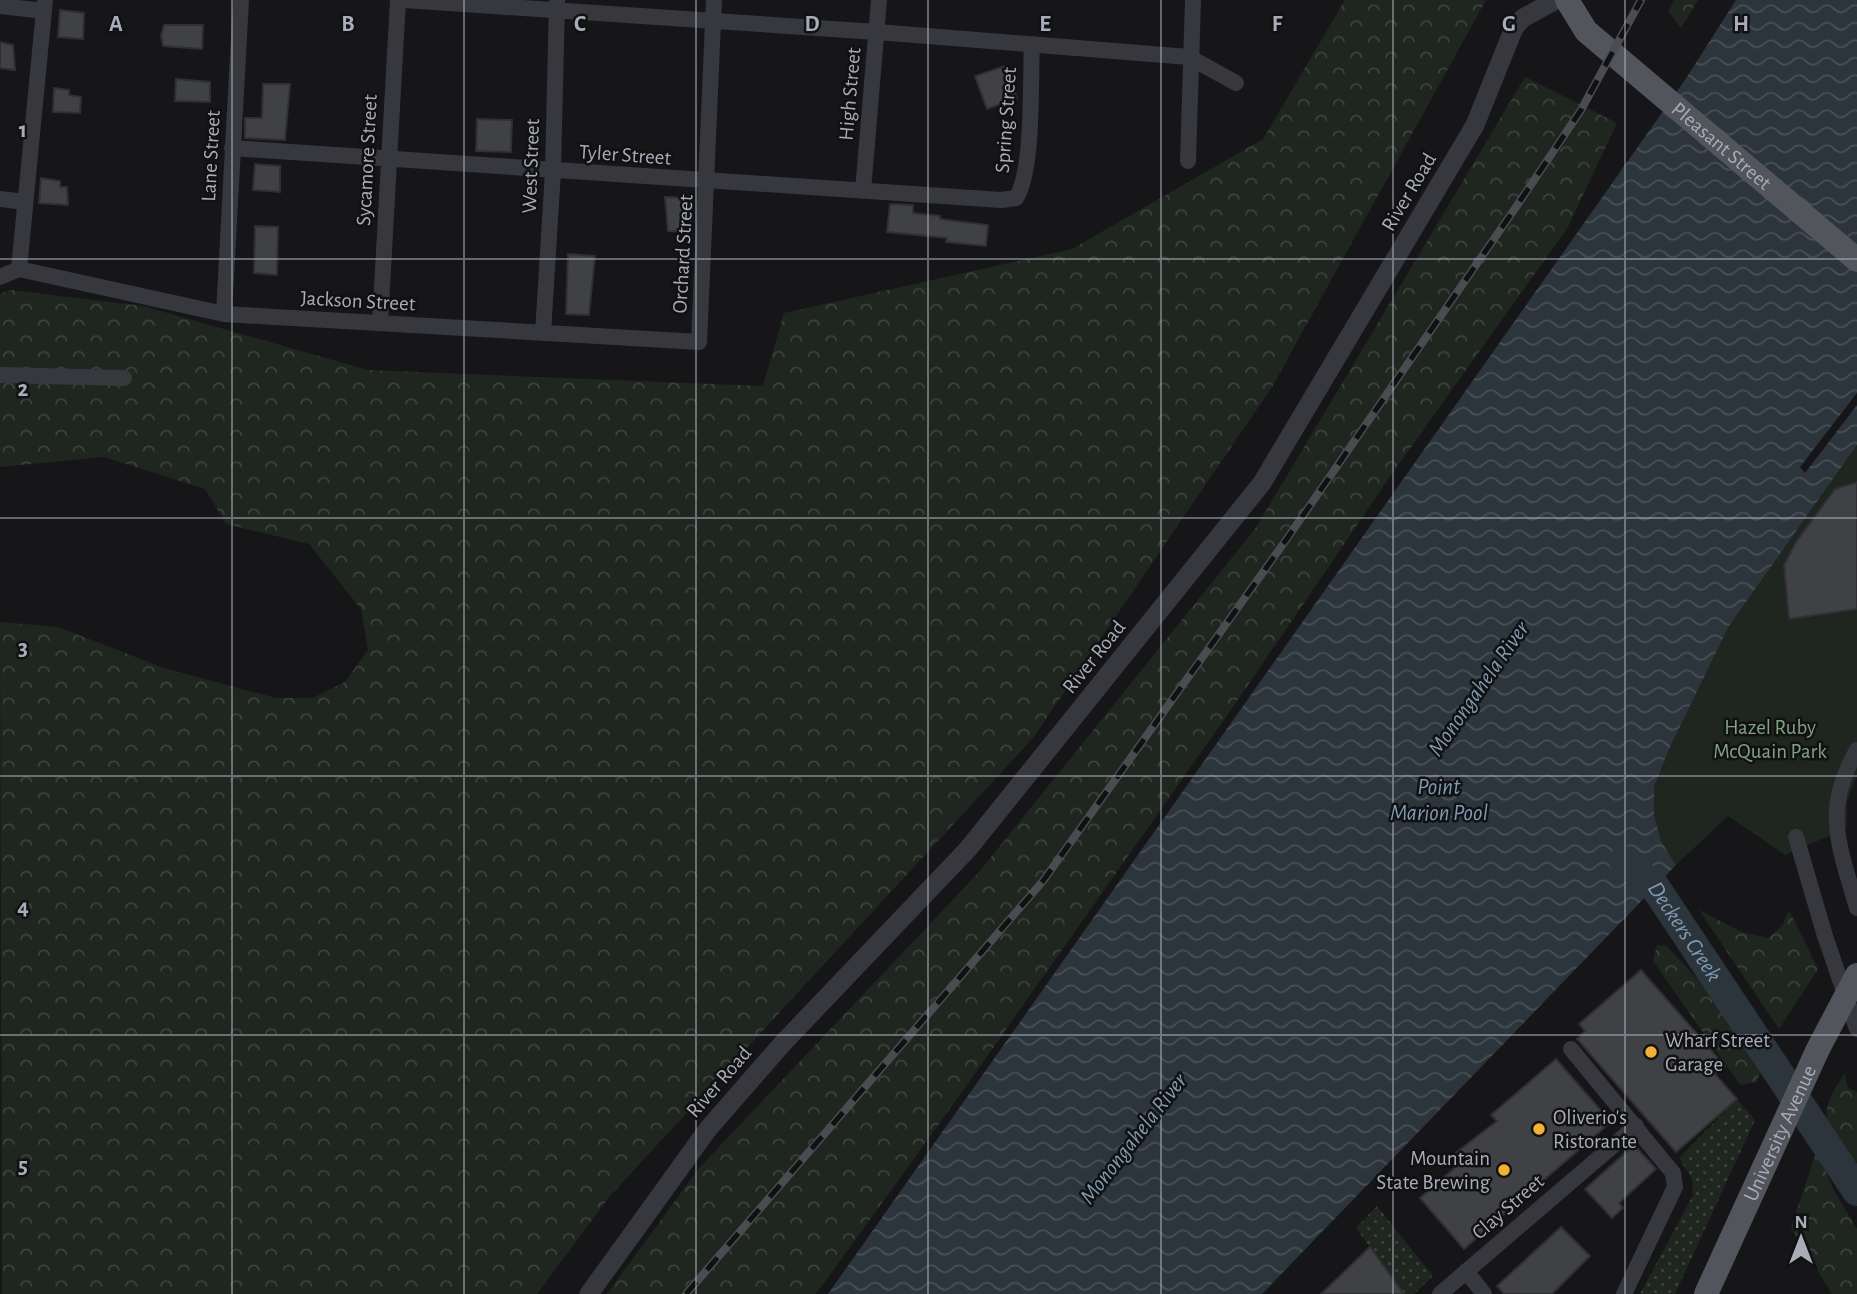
<svg xmlns="http://www.w3.org/2000/svg" width="1857" height="1294" font-family="'Alegreya Sans',sans-serif">
  <style>
    .grass { fill: url(#grass-dots) }
    .forest { fill: url(#forest-crowns) }
    .park { fill: #1e261f }
    .water { fill: url(#water-waves) }
    .pier { fill: #161618 }
    .lines { fill: none; stroke-linecap: round; stroke-linejoin: round }
    .river { stroke: #2c353c; stroke-width: 30 }
    .building { fill: #404145; stroke: #303034; stroke-width: 2 }
    .minor { stroke: #37383d; stroke-width: 16 }
    .tertiary { stroke: #37383d; stroke-width: 19 }
    .primary { stroke: #53555c; stroke-width: 24 }
    .rail-casing { stroke: #4a4c52; stroke-width: 8 }
    .rail { stroke: #111113; stroke-width: 5; stroke-dasharray: 16; stroke-linecap: butt }
    .grid { fill: none; stroke: #a8adb8; stroke-width: 2; stroke-opacity: 0.55 }
    .poi-dot { fill: #f2b134; stroke: #111113; stroke-width: 2.5 }
    .labels { text-anchor: middle; dominant-baseline: central; stroke-width: 5; stroke-linejoin: round; paint-order: stroke }
    .street-label { font-size: 21px; fill: #a8adb8; stroke: #111113 }
    .park-label { font-size: 21px; fill: #7fa381; stroke: #111113 }
    .poi-label { font-size: 21px; fill: #a8adb8; stroke: #111113; text-anchor: start }
    .water-label { font-size: 23px; font-style: italic; fill: #7f9bb3; stroke: #111113 }
    .grid-label { font-size: 23px; text-anchor: middle; font-weight: bold; fill: #a8adb8; stroke: #111113; stroke-width: 5; stroke-linejoin: round; paint-order: stroke }
  </style>
  <defs>
    <pattern id="grass-dots" width="8" height="8" patternUnits="userSpaceOnUse" patternTransform="scale(1.75)"><rect width="8" height="8" fill="#1e261f"/><path d="M2 2h.1M6 6h.1" fill="none" stroke="#3c433d" stroke-width="1.8" stroke-linecap="round"/></pattern>
    <pattern id="forest-crowns" width="20" height="18" patternUnits="userSpaceOnUse" patternTransform="scale(1.75)"><rect width="20" height="18" fill="#1e261f"/><path d="M2 6a3 3 0 1 1 6 0M12 15a3 3 0 1 1 6 0" fill="none" stroke="#3c433d"/></pattern>
    <pattern id="water-waves" width="16" height="10" patternUnits="userSpaceOnUse" patternTransform="scale(1.75)"><rect width="16" height="10" fill="#2c353c"/><path d="M0 5q4-4 8 0t8 0" fill="none" stroke="#485056"/></pattern>
  </defs>
  <rect width="100%" height="100%" fill="#161618"/>
  <path class="grass" d="M1737,1099L1755,1120L1675,1294H1640L1693,1195L1692,1179L1679,1158Z
    M1377,1206L1433,1276L1414,1294H1404L1356,1228Z"/>
  <path class="forest" d="M1345,0H1486L1272,387L1033,738L610,1196L537,1294H2L0,622L58,627L164,668L276,698H313L345,682L368,650L361,609L309,544L226,524L205,489L104,457L0,467V294L10,290L143,306L368,370L763,386L784,313L1072,249L1263,139Z
    M1674,0H1698L1681,28L1668,11Z
    M1525,77L1617,123L1568,227L1394,471L1235,704L967,1085L825,1282L815,1294H607L699,1168L979,872L1255,529Z
    M1699,910L1742,932L1768,938L1782,926L1789,910L1818,969L1779,1029Z
    M1657,945L1667,946C1702,984 1737,1020 1762,1065L1757,1082L1740,1085L1653,961Z
    M1845,1073L1848,1088L1857,1092V1168C1828,1124 1812,1121 1845,1073Z
    M1817,1149L1834,1191L1857,1229V1294H1832L1791,1228Z"/>
  <path class="park" d="M1857,445V776L1847,801V828L1785,855L1728,816L1676,865L1661,841L1654,814V787L1670,747L1729,626Z"/>
  <path class="water" d="M1736,0H1857V445L1729,626L1670,747L1654,787V814L1661,841L1676,865L1262,1294H828L1685,80Z"/>
  <path class="pier" d="M1857,393V405L1805,473L1800,467Z"/>
  <g class="lines">
    <path class="river" id="s1" d="M1624,861L1655,887L1857,1191"/>
  </g>
  <path class="building" d="M60,10L84,13L83,39L58,37Z
    M164,25H203L202,49L163,46L161,36Z
    M0,42L13,45L15,70L0,68Z
    M1005,66L1017,98L987,109L975,76Z
    M176,79L210,82V102L175,101Z
    M263,84H290L285,140L245,138V118H262Z
    M54,88L69,90V95L81,97L80,113L53,112Z
    M477,119L512,120L511,152L476,151Z
    M255,164L280,166V192L253,190Z
    M41,178L60,181V187H67L68,205L39,203Z
    M665,197L690,198L691,232L668,231Z
    M890,204L913,205V213L940,216V219L988,225L986,246L946,242L947,238L887,232Z
    M255,226L278,227L277,275L254,273Z
    M568,254L595,256L589,315L566,314Z
    M1857,482V609L1789,619L1784,565L1796,542L1835,489Z
    M1641,970L1725,1066L1715,1074L1737,1099L1676,1152L1577,1039L1585,1031L1579,1024Z
    M1556,1059L1611,1122L1464,1249L1420,1198L1459,1164L1453,1155L1497,1121L1491,1115Z
    M1634,1145L1656,1169L1619,1203L1623,1208L1612,1218L1585,1189Z
    M1561,1227L1590,1256L1552,1294H1504L1497,1286Z
    M1370,1247L1404,1294H1321Z"/>
  <g class="lines">
    <path class="minor" d="M404,0L877,32L1189,57L1236,83
      M0,6L44,11
      M232,148L1001,200L1016,198C1034,171 1030,80 1032,44
      M1188,161L1193,0
      M863,191L879,0
      M0,199L25,202
      M19,269L224,314L699,342L714,0
      M19,269L45,0
      M0,277L19,269
      M224,314L241,0
      M380,323L398,0
      M543,333L553,171L557,0
      M0,375L124,378
      M1857,750C1822,810 1839,845 1857,908
      M1796,837L1825,936L1857,1029
      M1571,1049L1673,1173L1675,1187L1624,1294
      M1466,1271L1484,1294
      M1440,1294L1636,1126"/>
    <path class="tertiary" d="M589,1294L708,1129L783,1043L968,849L1262,483L1475,125L1514,28L1523,18L1556,0"/>
    <g class="primary">
      <path id="s2" d="M1567,0L1586,31L1857,260"/>
      <path id="s3" d="M1706,1294L1818,1049L1857,975"/>
    </g>
    <defs>
      <path id="rail" d="M686,1294L1043,881L1286,540L1516,207L1581,110L1641,0"/>
    </defs>
    <use href="#rail" class="rail-casing"/>
    <use href="#rail" class="rail"/>
  </g>
  <path class="grid" d="M232,0V1294M464,0V1294M696,0V1294M928,0V1294M1161,0V1294M1393,0V1294M1625,0V1294M0,259H1857M0,518H1857M0,776H1857M0,1035H1857"/>
  <g class="poi-dot">
    <circle cx="1651" cy="1052" r="7"/>
    <circle cx="1539" cy="1129" r="7"/>
    <circle cx="1504" cy="1170" r="7"/>
  </g>
  <g class="labels">
    <g class="street-label">
      <text transform="translate(850 94) rotate(-85)">High Street</text>
      <text transform="translate(1006 120) rotate(-86)">Spring Street</text>
      <text stroke="none"><textPath href="#s2" startOffset="214">Pleasant Street</textPath></text>
      <text transform="translate(625 155) rotate(4)">Tyler Street</text>
      <text transform="translate(211 156) rotate(-87)">Lane Street</text>
      <text transform="translate(367 160) rotate(-87)">Sycamore Street</text>
      <text transform="translate(531 166) rotate(-88)">West Street</text>
      <text transform="translate(1409 192) rotate(-59)">River Road</text>
      <text transform="translate(683 254) rotate(-87)">Orchard Street</text>
      <text transform="translate(358 301) rotate(3)">Jackson Street</text>
      <text transform="translate(1094 657) rotate(-51)">River Road</text>
      <text transform="translate(719 1082) rotate(-49)">River Road</text>
      <text stroke="none"><textPath href="#s3" startOffset="177">University Avenue</textPath></text>
      <text transform="translate(1508 1207) rotate(-41)">Clay Street</text>
    </g>
    <g class="park-label">
      <text x="1770" y="727">Hazel Ruby<tspan x="1770" dy="24">McQuain Park</tspan></text>
    </g>
    <g class="poi-label">
      <text x="1665" y="1040">Wharf Street<tspan x="1665" dy="24">Garage</tspan></text>
      <text x="1553" y="1117">Oliverio's<tspan x="1553" dy="24">Ristorante</tspan></text>
      <text x="1490" y="1158" text-anchor="end">Mountain<tspan x="1490" dy="24">State Brewing</tspan></text>
    </g>
    <g class="water-label">
      <text transform="translate(1479 689) rotate(-55)">Monongahela River</text>
      <text x="1439" y="787">Point<tspan x="1439" dy="26">Marion Pool</tspan></text>
      <text stroke="none"><textPath href="#s1" startOffset="94">Deckers Creek</textPath></text>
      <text transform="translate(1134 1139) rotate(-52)">Monongahela River</text>
    </g>
  </g>
  <g class="grid-label">
    <text x="116" y="31">A</text>
    <text x="348" y="31">B</text>
    <text x="580" y="31">C</text>
    <text x="812" y="31">D</text>
    <text x="1045" y="31">E</text>
    <text x="1277" y="31">F</text>
    <text x="1509" y="31">G</text>
    <text x="1741" y="31">H</text>
    <text x="23" y="137">1</text>
    <text x="23" y="396">2</text>
    <text x="23" y="655">3</text>
    <text x="23" y="914">4</text>
    <text x="23" y="1173">5</text>
  </g>
  <g transform="translate(1801 1238)" stroke="#111113" stroke-width="5" paint-order="stroke">
  <path d="M0-5L12 26L0 18L-12 26Z" fill="#a8adb8"/>
  <text y="-10" font-size="19" font-weight="bold" text-anchor="middle" fill="#a8adb8">N</text>
  </g>
</svg>
